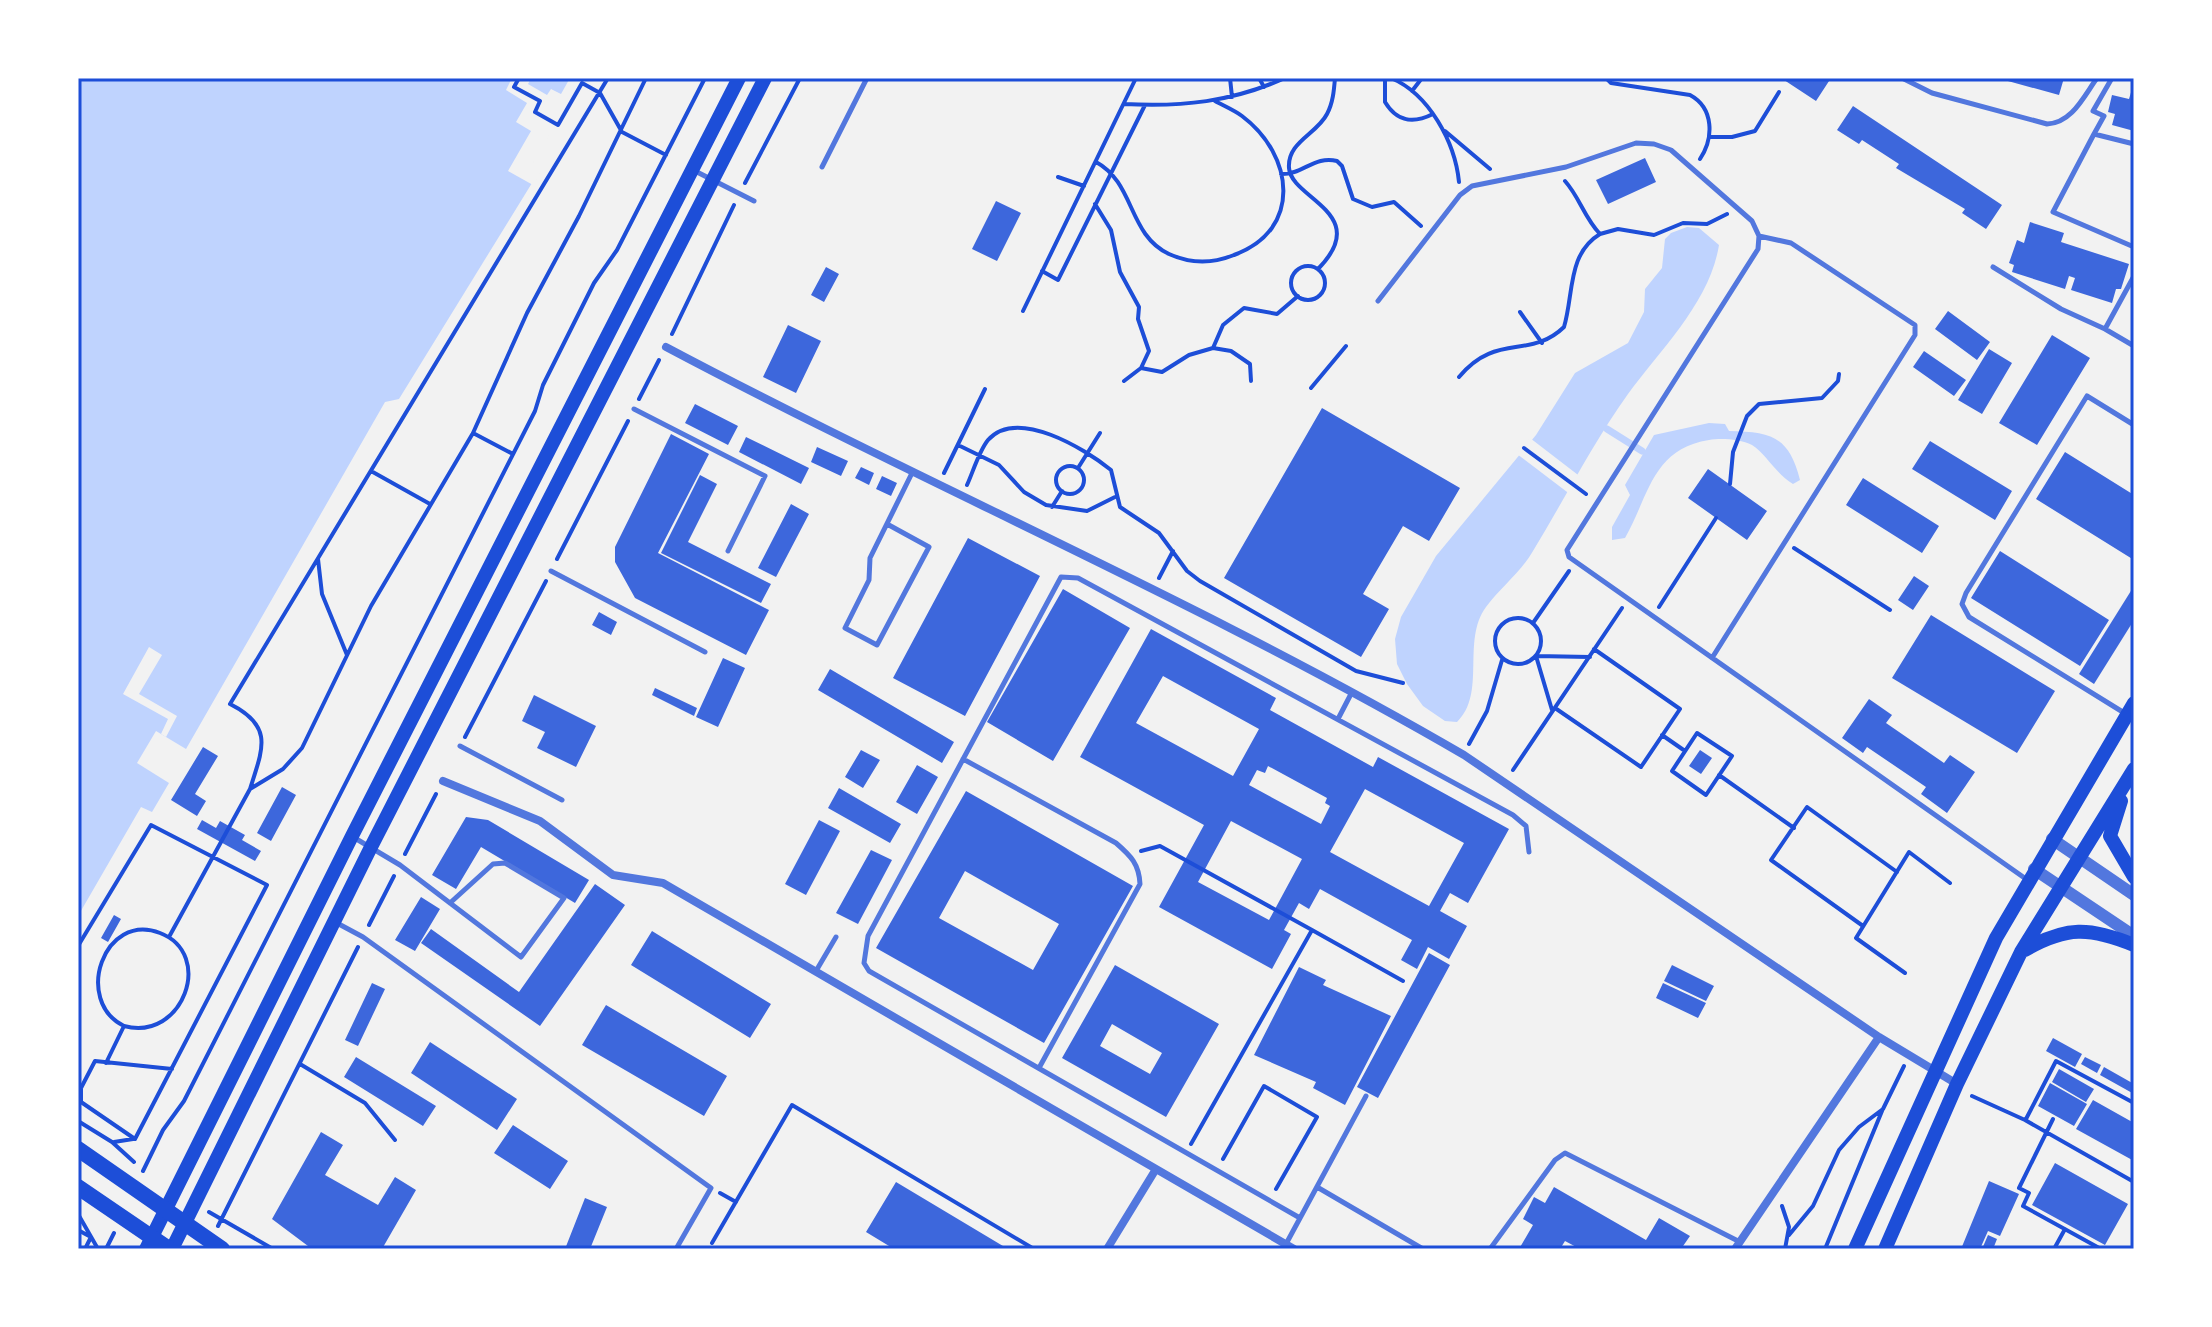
<svg xmlns="http://www.w3.org/2000/svg" width="2212" height="1327" font-family="'Archivo Narrow',sans-serif">
  <style>
    .water { fill: #bfd3fe }
    .pier { fill: #f2f2f2 }
    .lines { fill: none; stroke-linecap: round; stroke-linejoin: round }
    .stream { stroke: #bfd3fe; stroke-width: 7 }
    .building { fill: #3d67dc; fill-rule: evenodd }
    .path { stroke: #1d4ed8; stroke-width: 4 }
    .service { stroke: #5277de; stroke-width: 5 }
    .minor { stroke: #5277de; stroke-width: 8 }
    .tertiary { stroke: #5277de; stroke-width: 12 }
    .secondary { stroke: #1d4ed8; stroke-width: 14 }
    .primary { stroke: #1d4ed8; stroke-width: 16 }
    .neatline { fill: none; stroke: #1d4ed8; stroke-width: 3 }
  </style>
  <rect width="100%" height="100%" fill="#f2f2f2"/>
  <path class="water" d="M78,78H578L528,164L540,170L399,399L385,402L186,749L156,731L137,763L169,783L152,812L141,807L78,916Z
    M1687,227L1699,228L1719,245C1710,302 1661,349 1628,394C1593,443 1564,500 1533,551C1521,572 1500,588 1486,607C1461,641 1487,693 1457,722L1445,721L1423,706L1407,684L1397,664L1395,639L1401,617L1436,556L1536,435L1575,373L1628,343L1644,312L1645,289L1662,268L1665,239L1671,233Z
    M1709,423L1725,424L1729,431C1771,432 1789,436 1800,480L1793,484C1776,474 1767,455 1752,445C1740,439 1721,438 1709,440C1652,449 1649,496 1625,538L1612,540V527L1630,495L1625,485L1654,435Z"/>
  <path class="pier" d="M512,78H531L528,84L547,95L551,89L561,94L570,78H582L533,163L543,168L533,185L508,171L531,131L516,122L527,103L506,90Z
    M1530,438L1582,478L1571,495L1517,454Z
    M149,647L162,655L139,694L177,716L166,737L161,734L168,719L123,694Z"/>
  <g class="lines">
    <path class="stream" d="M1607,429L1642,451"/>
  </g>
  <path class="building" d="M1781,78H1831L1816,101Z
    M1997,78H2064L2059,95Z
    M2132,89H2134V131L2112,125L2115,114L2108,112L2112,95L2129,99Z
    M1853,106L2002,205L1986,229L1962,213L1965,209L1896,168L1899,164L1862,140L1859,144L1837,130Z
    M1645,158L1656,182L1608,204L1596,180Z
    M996,201L1021,213L997,261L972,249Z
    M2030,222L2064,233L2061,242L2129,264L2121,289H2116L2112,303L2071,290L2075,278L2069,276L2065,289L2012,272L2014,265L2009,263L2017,240L2024,243Z
    M826,267L839,274L824,302L811,295Z
    M1948,311L1990,342L1977,360L1935,329Z
    M788,325L821,341L796,393L763,377Z
    M2052,335L2090,358L2037,445L1999,423Z
    M1989,349L2012,363L1982,414L1958,400Z
    M1924,351L1966,380L1954,396L1913,367Z
    M695,404L738,426L728,445L685,423Z
    M1322,408L1460,488L1429,541L1403,526L1363,594L1389,609L1361,657L1224,578Z
    M671,434L709,454L658,553L769,610L746,655L635,598L615,562V547Z
    M746,437L809,468L801,484L739,452Z
    M1930,441L2012,491L1995,520L1912,469Z
    M817,447L848,461L841,476L811,462Z
    M2065,452L2134,495V560L2036,499Z
    M861,467L874,473L869,485L855,478Z
    M1708,469L1767,511L1747,540L1688,498Z
    M700,475L717,484L688,542L771,584L761,603L661,553Z
    M882,476L897,483L891,496L876,489Z
    M1863,478L1939,526L1922,553L1846,505Z
    M791,504L809,514L776,577L758,568Z
    M968,538L1040,576L965,716L893,678Z
    M2000,551L2109,620L2080,666L1971,598Z
    M1914,576L1929,586L1913,610L1898,600Z
    M2134,586V620L2094,684L2079,674Z
    M1063,589L1130,628L1053,761L987,722Z
    M599,612L617,622L611,635L592,625Z
    M1931,615L2055,691L2017,753L1892,678Z
    M1151,629L1276,698L1270,710L1373,767L1378,757L1509,829L1468,903L1450,893L1440,911L1467,926L1449,959L1428,947L1417,969L1401,960L1412,940L1320,889L1309,909L1299,903L1284,930L1291,934L1272,969L1159,907L1204,825L1080,757ZM1163,676L1259,729L1233,776L1136,723ZM1268,766L1327,798L1325,803L1330,806L1321,824L1249,785L1257,770L1265,773ZM1365,789L1464,843L1429,906L1330,852ZM1231,821L1302,859L1269,920L1198,882Z
    M723,658L745,668L718,727L696,717Z
    M830,669L954,742L942,763L818,690Z
    M655,688L697,708L694,716L652,695Z
    M534,695L596,726L576,767L537,748L545,732L522,721Z
    M1869,699L1892,715L1886,723L1944,763L1950,755L1975,772L1947,813L1921,794L1926,787L1867,747L1863,753L1842,738Z
    M203,747L218,756L195,794L206,801L197,816L171,800Z
    M861,750L880,760L863,788L845,777Z
    M1700,750L1712,758L1701,774L1689,766Z
    M917,765L938,777L917,814L896,802Z
    M282,787L296,795L271,841L257,833Z
    M839,788L901,824L890,843L828,808Z
    M966,791L1133,886L1044,1043L876,948ZM965,871L1059,924L1033,970L939,918Z
    M466,817L488,820L589,880L575,903L481,847L456,889L432,875Z
    M202,820L216,828L220,821L245,835L242,840L261,851L255,861L197,829Z
    M819,820L840,831L806,895L785,884Z
    M871,850L892,860L858,924L836,913Z
    M595,884L625,905L540,1026L421,943L431,929L519,992Z
    M421,897L440,909L415,951L395,940Z
    M114,915L121,919L108,942L101,938Z
    M652,931L771,1004L750,1038L631,965Z
    M1429,953L1450,965L1378,1098L1357,1087Z
    M1115,965L1219,1024L1166,1117L1062,1058ZM1112,1024L1162,1053L1150,1074L1100,1046Z
    M1672,965L1714,986L1706,1001L1664,981Z
    M1299,967L1326,980L1323,985L1391,1016L1345,1105L1313,1088L1316,1082L1254,1055Z
    M372,983L385,989L358,1046L345,1040Z
    M1663,983L1706,1003L1698,1018L1656,998Z
    M606,1005L727,1076L704,1116L582,1045Z
    M2053,1038L2082,1054L2075,1067L2046,1051Z
    M430,1042L517,1099L497,1130L411,1073Z
    M356,1057L436,1106L423,1126L344,1077Z
    M2085,1057L2101,1065L2097,1073L2081,1064Z
    M2104,1067L2134,1084V1094L2100,1075Z
    M2059,1069L2094,1089L2086,1102L2052,1082Z
    M2050,1083L2087,1104L2074,1126L2038,1106Z
    M2093,1100L2134,1123V1161L2076,1129Z
    M513,1125L568,1161L550,1189L494,1153Z
    M321,1132L343,1145L325,1175L378,1205L395,1177L416,1190L382,1249H312L272,1219Z
    M2055,1163L2128,1204L2105,1245L2032,1205Z
    M1989,1181L2019,1194L2000,1236L1988,1231L1980,1249H1961Z
    M896,1182L1008,1249H894L866,1232Z
    M1554,1187L1646,1240L1659,1218L1690,1236L1681,1249H1580L1565,1241L1560,1249H1519L1533,1225L1523,1219L1534,1197L1545,1203Z
    M585,1198L607,1207L590,1249H565Z
    M1988,1235L1997,1239L1993,1249H1982Z"/>
  <g class="lines">
    <path class="path" d="M519,78L514,87L540,101L535,112L558,125L582,83L600,93L622,132L666,155
      M1230,78L1232,97
      M1259,78L1264,87
      M1385,78V102C1397,122 1413,124 1433,114
      M1391,78C1429,94 1455,142 1459,182
      M1606,78L1611,83L1690,95C1714,108 1714,138 1700,159
      M1412,91L1422,78
      M1124,104C1182,107 1232,102 1285,78
      M1445,131L1490,169
      M1711,137H1732L1755,131L1779,92
      M1096,162C1135,183 1128,235 1169,254C1191,264 1212,264 1234,255C1303,230 1294,155 1242,116C1234,110 1224,106 1215,101
      M1281,174C1302,175 1315,155 1337,161L1342,166L1353,199L1372,207L1394,202L1421,226
      M1058,177L1084,186
      M745,183L800,78
      M1095,204L1111,230L1120,272L1139,307L1138,319L1149,351L1141,368
      M1600,234L1618,229L1654,235L1683,223L1707,224L1727,214
      M1291 283a17 17 0 1 1 34 0a17 17 0 1 1-34 0Z
      M1318,269C1373,213 1291,199 1289,168C1287,142 1317,134 1327,114C1333,103 1334,90 1335,78
      M1042,271L1058,280L1145,105
      M1023,311L1136,78
      M1520,312L1542,343
      M672,334L734,205
      M1213,348L1231,351L1250,364L1251,381
      M1459,377C1496,332 1530,360 1564,327C1574,294 1567,254 1600,234C1584,217 1580,198 1565,181
      M1124,381L1141,368L1162,372L1189,355L1213,348L1223,325L1244,308L1277,314L1298,296
      M1311,388L1346,346
      M639,399L659,360
      M473,433L513,454
      M958,445L999,465L1024,492L1046,505L1087,511L1115,497
      M1524,448L1586,494
      M1056 480a14 14 0 1 1 28 0a14 14 0 1 1-28 0Z
      M1078,468L1100,433
      M371,471L430,504
      M944,473L985,389
      M1730,484L1733,452L1747,416L1759,404L1822,398L1838,381L1839,374
      M967,485C973,472 979,451 988,440C1017,407 1085,449 1111,470L1120,507L1159,533L1187,571L1200,581L1356,671L1403,683
      M1052,507L1062,491
      M1794,548L1890,610
      M318,559L322,594L347,655
      M557,559L628,421
      M1159,578L1173,551
      M1659,607L1716,518
      M1495 641a23 23 0 1 1 46 0a23 23 0 1 1-46 0Z
      M1533,623L1569,571
      M1555,708L1641,767L1680,709L1594,649
      M1552,710L1536,656L1590,657
      M1697,733L1732,756L1706,795L1672,771Z
      M1662,735L1685,751
      M465,737L546,581
      M1469,744L1487,711L1502,660
      M1513,770L1622,608
      M1719,775L1794,828
      M250,789C263,748 274,726 230,704L608,78
      M1141,851L1160,846L1312,930
      M405,854L436,794
      M369,925L394,876
      M1863,926L1771,860L1807,807L1897,872
      M169,937L250,789L283,769L302,748L371,606L473,433L527,313L579,216L646,78
      M78,946L151,825L267,885L135,1139
      M1905,973L1856,938L1909,852L1950,883
      M106,1063L124,1026C183,1042 215,954 160,933C104,911 73,1001 124,1026
      M300,1064L365,1103L395,1140
      M1972,1096L2025,1120L2134,1182
      M2026,1119L2056,1061L2134,1103
      M2053,1119L2019,1188L2029,1193L2023,1206L2101,1249
      M78,1121L112,1142L134,1162
      M135,1139L81,1102V1088L95,1061L172,1069
      M114,1142L133,1139
      M1191,1144L1312,930L1403,981
      M1223,1159L1264,1086L1317,1117L1276,1189
      M143,1171L163,1130L184,1101L535,411L543,385L594,283L617,250L705,78
      M720,1193L736,1202
      M1782,1206L1789,1227L1785,1249
      M209,1212L273,1249
      M78,1214L98,1249
      M218,1226L358,947
      M78,1230L89,1236
      M1789,1235L1813,1206L1839,1150L1859,1127L1883,1109L1904,1066
      M712,1243L792,1105L1034,1249
      M85,1249L91,1237
      M106,1249L114,1233
      M1825,1249L1882,1111
      M2054,1249L2065,1229"/>
    <path class="service" d="M1902,78L1932,93L2047,124C2072,123 2084,96 2097,78
      M2094,134L2104,116L2093,111L2112,78
      M2134,144L2094,134L2053,212L2134,247
      M822,167L867,78
      M693,170L754,201
      M1993,267L2061,309L2105,329
      M2134,276L2105,329L2134,346
      M1378,301L1460,195L1472,186L1566,167L1636,143L1654,144L1671,150L1752,221L1759,236L1758,249L1567,550L1569,557L2026,879
      M634,409L765,476L728,551
      M887,524L929,547L877,645L845,628L869,580L870,558L913,471
      M551,571L705,652
      M1712,658L1915,335V325L1791,243L1759,236
      M2126,714L1969,617L1962,604L1966,593L2087,396L2134,425
      M1338,719L1352,692
      M460,746L562,800
      M963,759L1116,843C1131,856 1139,864 1140,884L1039,1068
      M353,837L400,865L521,957L564,898L505,863L493,864L450,903
      M335,922L363,937L711,1188L676,1249
      M816,971L836,937
      M1317,1187L1423,1249
      M1300,1218L869,971L864,963L868,936L1061,577L1078,578L1513,815L1526,826L1529,852
      M1286,1244L1366,1096
      M1490,1249L1555,1160L1565,1153L1740,1242"/>
    <path class="minor" d="M666,347C930,487 1205,604 1464,755L1879,1037L1957,1084
      M443,781L540,821L613,875L663,883L1294,1249
      M1107,1249L1156,1169
      M1735,1249L1879,1037"/>
    <path class="tertiary" d="M2052,839L2134,895
      M2034,869L2134,936"/>
    <path class="secondary" d="M2121,801L2110,836L2134,877
      M2025,950C2066,926 2090,927 2134,945
      M146,1249L352,836L739,78
      M172,1249L371,847L765,78
      M1855,1249L1996,938L2134,703
      M1885,1249L1957,1084L2021,952L2134,769"/>
    <path class="primary" d="M78,1149L222,1249
      M78,1187L169,1249"/>
  </g>
  <rect width="2212" height="1327" fill="none" stroke="#ffffff" stroke-width="160"/>
  <rect x="80" y="80" width="2052" height="1167" class="neatline"/>
</svg>
